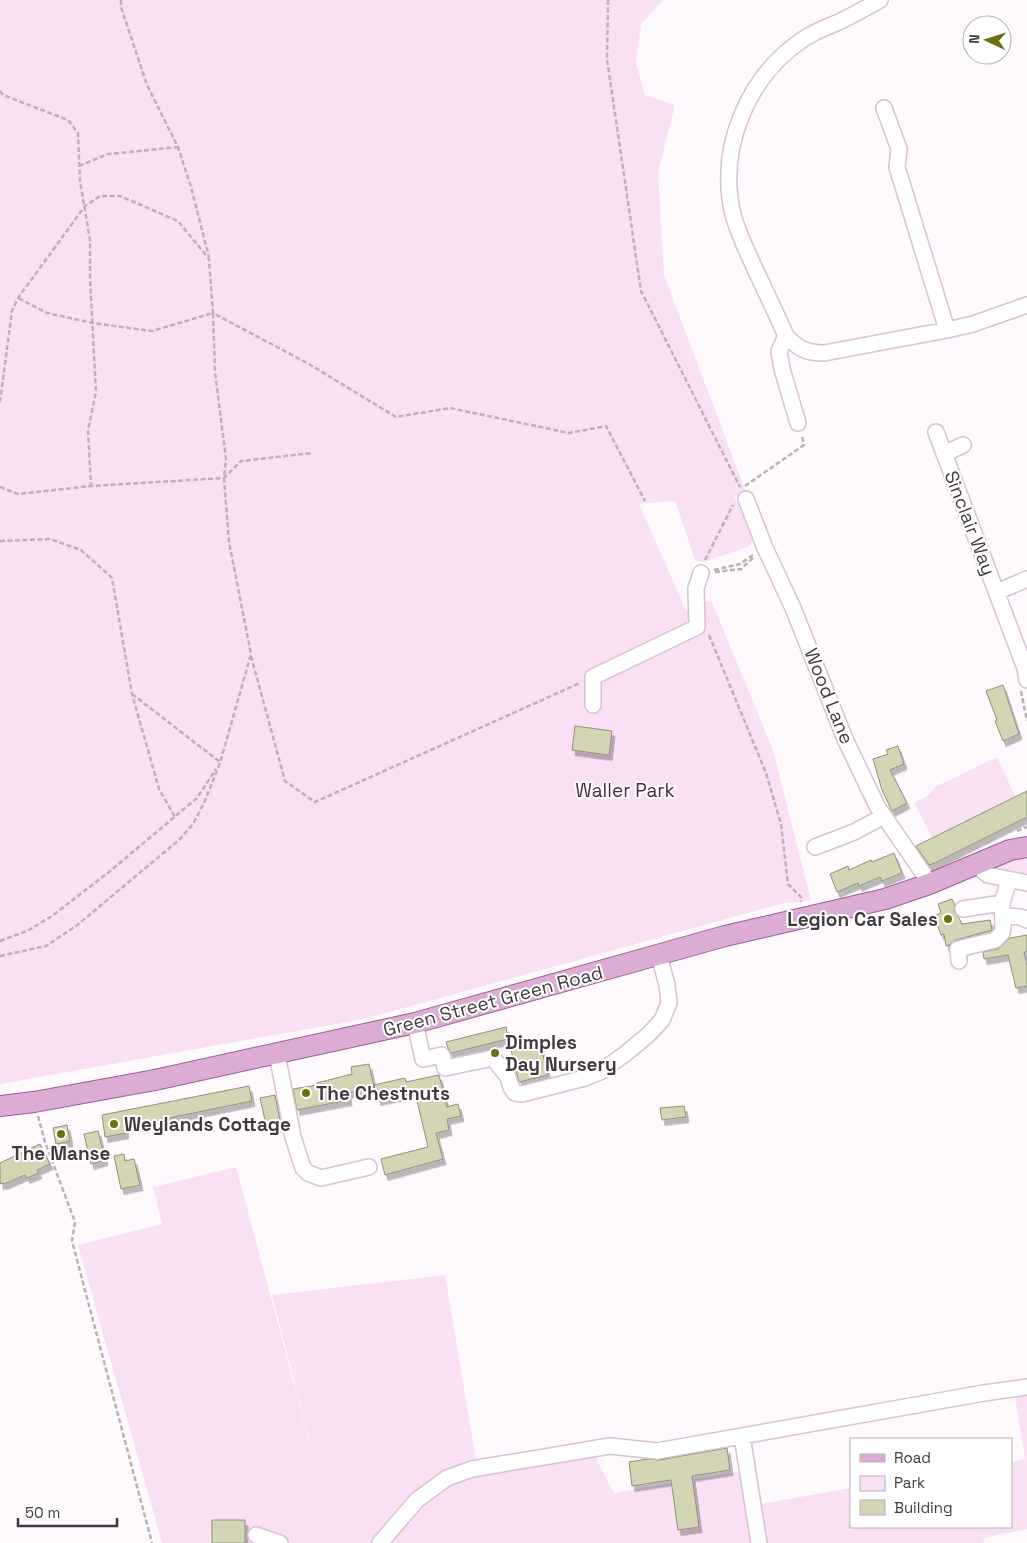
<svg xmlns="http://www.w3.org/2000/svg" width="1027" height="1543" font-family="'Space Grotesk',sans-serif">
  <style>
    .green { fill: #fae0f4; fill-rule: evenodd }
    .building { fill: #d4d5b4; stroke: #8f9079; filter: url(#shadow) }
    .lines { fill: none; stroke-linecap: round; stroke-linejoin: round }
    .minor-casing { stroke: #d7c1d2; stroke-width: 18 }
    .major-casing { stroke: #98608f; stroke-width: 22 }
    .path { stroke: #b9b3b7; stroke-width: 2.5; stroke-dasharray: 5 2.5; stroke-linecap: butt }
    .minor { stroke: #fff; stroke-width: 15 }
    .major { stroke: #ddacd5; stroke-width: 20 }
    .poi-dot { fill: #6f6e10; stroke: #fff; stroke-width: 2 }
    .labels { text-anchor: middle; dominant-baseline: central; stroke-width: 4; stroke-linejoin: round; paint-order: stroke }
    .street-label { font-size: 19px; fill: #423a40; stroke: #fff }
    .park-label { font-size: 19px; fill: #4d2746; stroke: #fff }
    .poi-label { font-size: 19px; font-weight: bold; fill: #423a40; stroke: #fff; text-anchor: start }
  </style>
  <defs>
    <filter id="shadow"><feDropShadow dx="3" dy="5.5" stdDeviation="0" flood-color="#0004"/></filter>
  </defs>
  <rect width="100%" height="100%" fill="#fdf9fc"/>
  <path class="green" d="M0,0H663L641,24L636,63L645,95L675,105L658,172L664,275L747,495L734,497L751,528L754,537L750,546L704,562L695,560L675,501L639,504L686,610L711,600L773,750L811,900L780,904L364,1019L0,1084Z
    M997,757L1015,796L1010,799L1012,803L1009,805L1006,800L997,805L999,810L996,812L994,807L985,811L987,817L983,818L981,813L969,819L972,824L969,826L966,820L956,825L959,830L956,832L954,827L942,833L941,839L938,834L932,837L914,803L929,795L935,787Z
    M1021,857L1027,859V874L997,869L996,873L993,870V866L996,865Z
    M236,1167L317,1470L272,1295L445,1275L477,1466L587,1442L614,1493L741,1471L751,1543H245V1520H212V1543H162L78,1245L162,1224L153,1187ZM693,1485L699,1527L678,1530L672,1487Z
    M1027,1395V1529L983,1538L984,1543H766L760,1504L851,1488V1527H1011V1462L1025,1459L1015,1396Z"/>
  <path class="building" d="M1003,685L1019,734L1003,741L995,721L997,720L986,691Z
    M575,726L612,731L609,755L572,750Z
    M898,746L904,764L890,770L907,803L892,811L882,790L873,759L888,754L886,750Z
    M1027,791V817L935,863L929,865L916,846Z
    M894,853L902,873L882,881L880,877L859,886L858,883L837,892L830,874L848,866L849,870L871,860L872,862Z
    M952,899L955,905L954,911L959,918L962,924L990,920L992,930L956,940L949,945L946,946L944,934L941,935L934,916L941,913L938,904Z
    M1027,935V952H1024L1027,966V986L1016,988L1008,955L984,959L983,952L998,949L1010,938Z
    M506,1027L508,1039L451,1053L448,1048L446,1042Z
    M540,1043L548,1075L519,1082L511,1050Z
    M369,1064L374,1087L348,1093L349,1100L297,1110L293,1089L318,1085L317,1083L352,1074L351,1067Z
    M439,1075L447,1107L458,1104L461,1116L447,1119L449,1130L436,1133L443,1159L385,1175L381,1159L428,1147L415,1092L378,1100L374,1085L405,1078L406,1082Z
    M249,1086L252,1101L125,1127L126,1133L105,1137L102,1115Z
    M275,1095L281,1126L267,1129L260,1098Z
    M684,1106L686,1117L662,1120L660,1108Z
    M67,1125L70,1141L56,1144L53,1128Z
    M98,1131L105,1160L91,1164L84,1134Z
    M40,1144L50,1164L37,1170L39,1173L27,1178L25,1175L4,1184L3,1183L0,1184V1163Z
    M124,1154L125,1161L134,1159L140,1185L121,1189L114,1156Z
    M727,1448L730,1470L692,1476L699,1527L678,1530L671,1480L632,1486L629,1462L648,1459L659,1460Z
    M212,1520H245V1543H212Z"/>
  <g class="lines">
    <defs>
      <path id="minor" d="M880,0C866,8 853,15 839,22C827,27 816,31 805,38C747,76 716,150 734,218C739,235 747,251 754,267C765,290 776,313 786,336C799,349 806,353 824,353L947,330L973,324L1027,305
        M884,108L899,149L897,167L947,330
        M786,336L779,351L782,369L798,423
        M936,432L1025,668L1027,680
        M944,454L963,445
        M746,499L765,548L793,608L845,739L877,806L923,873L929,884
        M997,592L1027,579
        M593,705V677L697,627L696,588L701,573
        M815,847L854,832L884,816
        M979,864L983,871L988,875L1027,883
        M963,909L1002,903
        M1003,916L1021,917L1027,920
        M959,961L958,949L995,940L1002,933L1003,927L1002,903L1009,880
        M415,1023L423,1059L442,1055L445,1068L493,1058L508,1077L511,1087L515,1093L522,1094L585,1078L600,1072L625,1054L648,1035L662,1020L669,1003L667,985L659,955
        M277,1054L293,1137L303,1168L308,1173L321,1178L369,1167
        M742,1436L759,1543
        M256,1535L280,1543
        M380,1543L417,1500L447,1478L472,1469L610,1446L657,1451L984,1393L1027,1387"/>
      <path id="major" d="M0,1106L34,1102L155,1080L415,1023L725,936L885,899L929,884L1010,850L1027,847"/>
    </defs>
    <use href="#minor" class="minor-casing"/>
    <use href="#major" class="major-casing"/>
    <path class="path" d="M121,0V7L147,85L178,147L191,187L209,257
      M608,0L607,59L641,291L740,487
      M0,91L3,95L68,120L78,133L80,181L90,240V279L96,392L88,430L91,486
      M79,166L108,154L178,147
      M0,402L12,311L18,298L85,206L100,196H120L178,221L209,259L213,313L309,364L396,417L450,408L569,433L606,426L645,501
      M745,486L804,445L802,435
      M0,487L18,494L91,486L224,478L241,461L312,453
      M0,541L50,539L81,550L112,578L132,694L159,789L175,817
      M705,560L733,505
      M714,570L740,564L753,555
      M715,572L741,569L754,557
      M709,635L766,773L781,824L788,884L801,897V902
      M251,656L285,781L315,802L580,683
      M1021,691L1027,721
      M132,694L220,762
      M1017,831L1027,827
      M0,941L27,931L52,916L109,872L197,798L216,769
      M0,956L46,946L76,926L179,840L193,824L204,803L220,763L251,654L229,542L224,478L226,459L215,372L213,313L152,331L93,323L47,313L18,298
      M38,1116L45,1142L75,1222L72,1241L152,1543"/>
    <use href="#minor" class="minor"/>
    <use href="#major" class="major"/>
  </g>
  <g class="poi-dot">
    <circle cx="948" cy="919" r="5"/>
    <circle cx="495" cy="1053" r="5"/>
    <circle cx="306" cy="1093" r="5"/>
    <circle cx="114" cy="1124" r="5"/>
    <circle cx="61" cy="1134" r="5"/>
  </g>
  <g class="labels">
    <g class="street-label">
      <text transform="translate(970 523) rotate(69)">Sinclair Way</text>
      <text transform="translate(829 696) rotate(68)">Wood Lane</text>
      <text transform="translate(493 1001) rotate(-15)">Green Street Green Road</text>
    </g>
    <g class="park-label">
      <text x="625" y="790">Waller Park</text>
    </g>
    <g class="poi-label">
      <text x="938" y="919" text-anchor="end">Legion Car Sales</text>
      <text x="505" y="1042">Dimples<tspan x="505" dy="22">Day Nursery</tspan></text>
      <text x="316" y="1093">The Chestnuts</text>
      <text x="124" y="1124">Weylands Cottage</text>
      <text x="61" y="1153" text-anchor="middle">The Manse</text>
    </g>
  </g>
  <rect x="850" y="1438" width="162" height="90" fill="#ffffff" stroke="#b3b0b3"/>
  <rect x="860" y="1454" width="25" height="8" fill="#ddacd5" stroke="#b3b0b3"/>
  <text x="894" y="1463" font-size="15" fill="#423a40">Road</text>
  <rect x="860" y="1476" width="25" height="15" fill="#fae0f4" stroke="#b3b0b3"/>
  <text x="894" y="1488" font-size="15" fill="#423a40">Park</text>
  <rect x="860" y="1500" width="25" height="15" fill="#d4d5b4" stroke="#b3b0b3"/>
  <text x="894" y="1513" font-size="15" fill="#423a40">Building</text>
  <g transform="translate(987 40) rotate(274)"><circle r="24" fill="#ffffff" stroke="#b3b0b3"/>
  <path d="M0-4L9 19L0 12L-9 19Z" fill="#6f6e10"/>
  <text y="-8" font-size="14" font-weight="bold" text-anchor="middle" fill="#423a40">N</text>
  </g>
  <path d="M18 1518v8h99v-8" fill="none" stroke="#423a40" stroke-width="2.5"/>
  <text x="25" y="1518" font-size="15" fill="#423a40" stroke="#ffffff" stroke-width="4" paint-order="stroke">50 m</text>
</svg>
